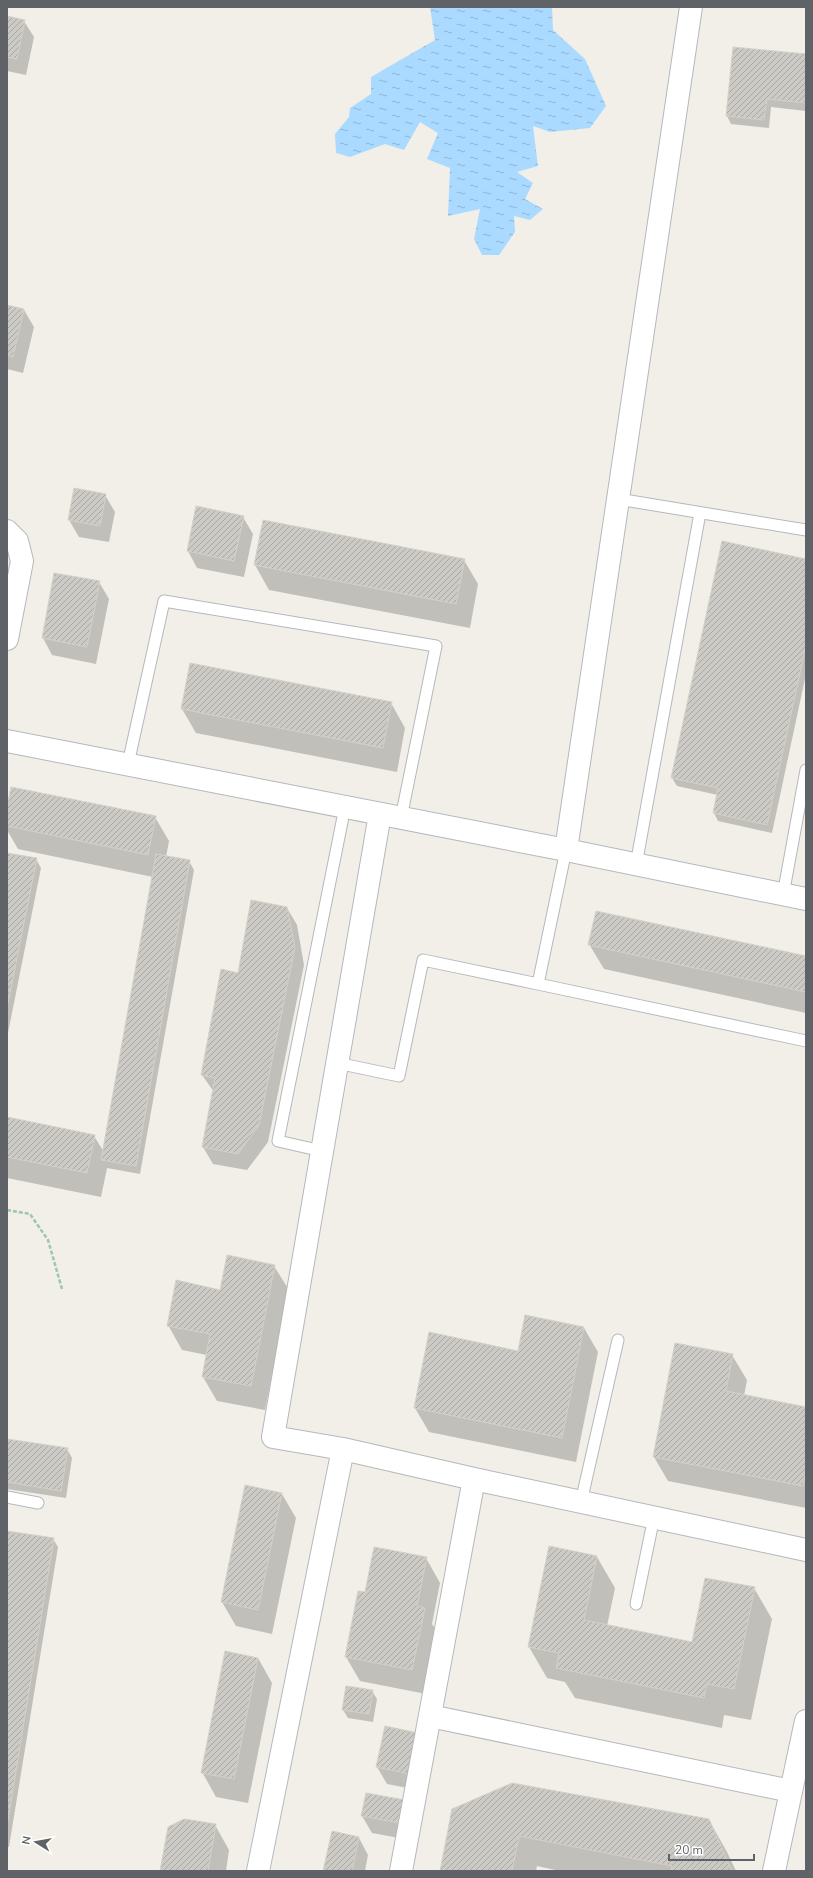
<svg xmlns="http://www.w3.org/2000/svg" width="813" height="1878" font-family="'Nunito Sans',sans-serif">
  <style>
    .water { fill: url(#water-ripples) }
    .shadow { fill: #0003 }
    .building { fill: url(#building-hatch); stroke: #d6d1c6 }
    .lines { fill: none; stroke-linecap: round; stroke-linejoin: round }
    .lane-casing { stroke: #b5b8bc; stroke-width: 13 }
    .street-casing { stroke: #b5b8bc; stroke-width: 24 }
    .path { stroke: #9cc7a9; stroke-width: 2.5; stroke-dasharray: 4 2; stroke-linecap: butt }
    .lane { stroke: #fff; stroke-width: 11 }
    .street { stroke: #fff; stroke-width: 22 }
  </style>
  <defs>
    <pattern id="water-ripples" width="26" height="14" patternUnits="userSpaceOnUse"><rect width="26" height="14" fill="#aadaff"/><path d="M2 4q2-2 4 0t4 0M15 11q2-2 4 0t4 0" fill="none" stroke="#8eb4d2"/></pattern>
    <pattern id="building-hatch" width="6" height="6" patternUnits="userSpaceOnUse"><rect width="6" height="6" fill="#cccac5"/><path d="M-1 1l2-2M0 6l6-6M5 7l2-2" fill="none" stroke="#a9a8a4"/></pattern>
  </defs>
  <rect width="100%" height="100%" fill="#f1efe8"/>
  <path class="water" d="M430,7H552L553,30L585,59L606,106L590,128L550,132L533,126L538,166L517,172L533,183L525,199L543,209L530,220L514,216L515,232L499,255H482L474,239L480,209L448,216L450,168L427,159L438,133L420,122L404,150L385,144L350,157L336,153L335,134L349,117L350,108L371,94V77L435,40Z"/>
  <path class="shadow" d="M7,17L24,21L34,37L26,75L7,71Z
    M734,48L806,55V111L771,107L769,128L731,124L727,116Z
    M7,306L24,310L34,327L23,373L7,369Z
    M105,495L115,512L109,542L79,537L69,520Z
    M197,507L243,517L253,534L244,577L197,568L188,551Z
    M264,521L464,560L478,584L470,628L269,590L255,565Z
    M806,561V674L772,833L718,821L714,813L718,795L677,786L672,778Z
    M55,574L99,582L109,599L96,664L52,655L43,638Z
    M391,703L405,728L397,772L196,733L182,709Z
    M7,812L155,817L169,841L166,857L189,861L194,870L140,1174L107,1168L101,1197L7,1178V1118L94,1136L104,1152L153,877L18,849L7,830Z
    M7,854L36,859L41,868L7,1038Z
    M287,908L297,925L304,965L268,1142L247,1170L213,1164L203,1147L214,1092L202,1075L222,971L238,974Z
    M589,944L806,957V1013L604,969Z
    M274,1266L289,1290L265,1410L217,1401L203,1377L207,1355L182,1350L168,1325L221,1291Z
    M584,1328L598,1352L576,1462L429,1432L415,1408L518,1352Z
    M732,1355L747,1380L744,1396L806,1408V1508L668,1481L654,1457Z
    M7,1440L67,1449L72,1458L66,1498L7,1489Z
    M282,1494L296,1518L272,1634L236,1626L222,1602Z
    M7,1532L53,1539L58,1547L9,1847H7Z
    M597,1557L615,1588L607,1626L693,1644L754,1588L772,1619L751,1720L724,1715L722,1728L575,1698L565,1682L547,1678L529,1647Z
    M426,1558L440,1583L432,1624L438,1633L426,1694L360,1681L346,1657L366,1593Z
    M258,1658L272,1683L248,1803L216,1797L202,1772Z
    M372,1691L377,1699L373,1722L348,1718L343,1710Z
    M385,1727L418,1790L387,1784L377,1767Z
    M404,1801L410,1840L372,1833L362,1816Z
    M453,1809L709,1820L727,1852L736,1871H560L537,1866L536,1871H441Z
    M215,1825L229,1850L226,1871H161Z
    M359,1838L368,1855L365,1871H324Z"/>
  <path class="building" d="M7,16L25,20L17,59L7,57Z
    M733,47L806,54V103L767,99L764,120L726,116Z
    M7,305L24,309L13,357L7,355Z
    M74,488L106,494L100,526L68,520Z
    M196,506L244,516L234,561L187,551Z
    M263,520L465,559L456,604L254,565Z
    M722,541L806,559V645L767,825L713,813L718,788L671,778Z
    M54,573L100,581L87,647L42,638Z
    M190,663L392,702L383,748L181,709Z
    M11,787L156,816L148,855L7,826V807Z
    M7,853L37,858L7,1008Z
    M156,854L190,860L136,1166L101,1160Z
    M251,900L287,907L295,947L259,1125L238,1154L202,1147L215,1078L201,1075L221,969L238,973Z
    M596,911L806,956V992L588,945Z
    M7,1117L95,1135L87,1173L7,1157Z
    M227,1255L275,1265L251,1386L202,1377L210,1334L167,1326L176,1280L220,1290Z
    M525,1315L584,1327L562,1438L414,1408L429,1332L518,1351Z
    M675,1343L733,1354L726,1391L806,1407V1470L803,1486L653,1457Z
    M7,1439L68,1448L61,1491L7,1482Z
    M245,1485L282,1493L258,1610L221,1602Z
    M7,1531L54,1538L7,1826Z
    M549,1546L597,1556L584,1620L692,1642L705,1578L755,1587L734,1689L707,1684L704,1698L556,1668L559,1653L528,1647Z
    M374,1547L427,1557L417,1606L425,1608L412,1670L345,1657L358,1591L365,1592Z
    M225,1651L258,1658L234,1779L201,1773Z
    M346,1686L373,1690L369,1714L342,1710Z
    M385,1726L418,1733L409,1774L376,1767Z
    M512,1783L709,1819L732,1871H671L672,1866L519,1836L512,1871H440L452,1809Z
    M366,1793L405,1800L400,1823L361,1816Z
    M184,1819L216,1824L208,1871H160L168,1827Z
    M332,1831L359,1837L352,1871H323Z"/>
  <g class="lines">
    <defs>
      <path id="lane" d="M618,499L806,530
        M128,764L164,601L436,646L401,818
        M566,850L538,984L806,1041
        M636,865L700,513
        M783,895L806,770
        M337,1063L399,1076L423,960L538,984
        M322,1151L278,1141L345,807
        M7,1497L38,1503
        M581,1502L618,1340
        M636,1604L654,1517"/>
      <path id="street" d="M7,531L17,541L22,561L7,639
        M7,741L566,850L806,899
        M380,814L273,1437L343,1449L474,1479L806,1550
        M566,850L691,7
        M430,1716L791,1791
        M258,1871L343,1449
        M401,1871L474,1479
        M774,1871L806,1721"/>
    </defs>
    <use href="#lane" class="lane-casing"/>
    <use href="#street" class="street-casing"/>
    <path class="path" d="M7,1210L30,1214L48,1240L62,1289"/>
    <use href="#lane" class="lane"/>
    <use href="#street" class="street"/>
  </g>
  <rect width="813" height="1878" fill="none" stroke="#5f6368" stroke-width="16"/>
  <g transform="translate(36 1842) rotate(281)" stroke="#ffffff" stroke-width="3" paint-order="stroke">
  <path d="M0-3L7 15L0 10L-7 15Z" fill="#5f6368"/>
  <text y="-6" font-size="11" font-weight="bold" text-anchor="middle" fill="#5f6368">N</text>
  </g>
  <path d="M669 1854v6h85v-6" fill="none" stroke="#5f6368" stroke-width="2"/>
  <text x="675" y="1854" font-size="12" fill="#5f6368" stroke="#ffffff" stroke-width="3" paint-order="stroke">20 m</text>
</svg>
